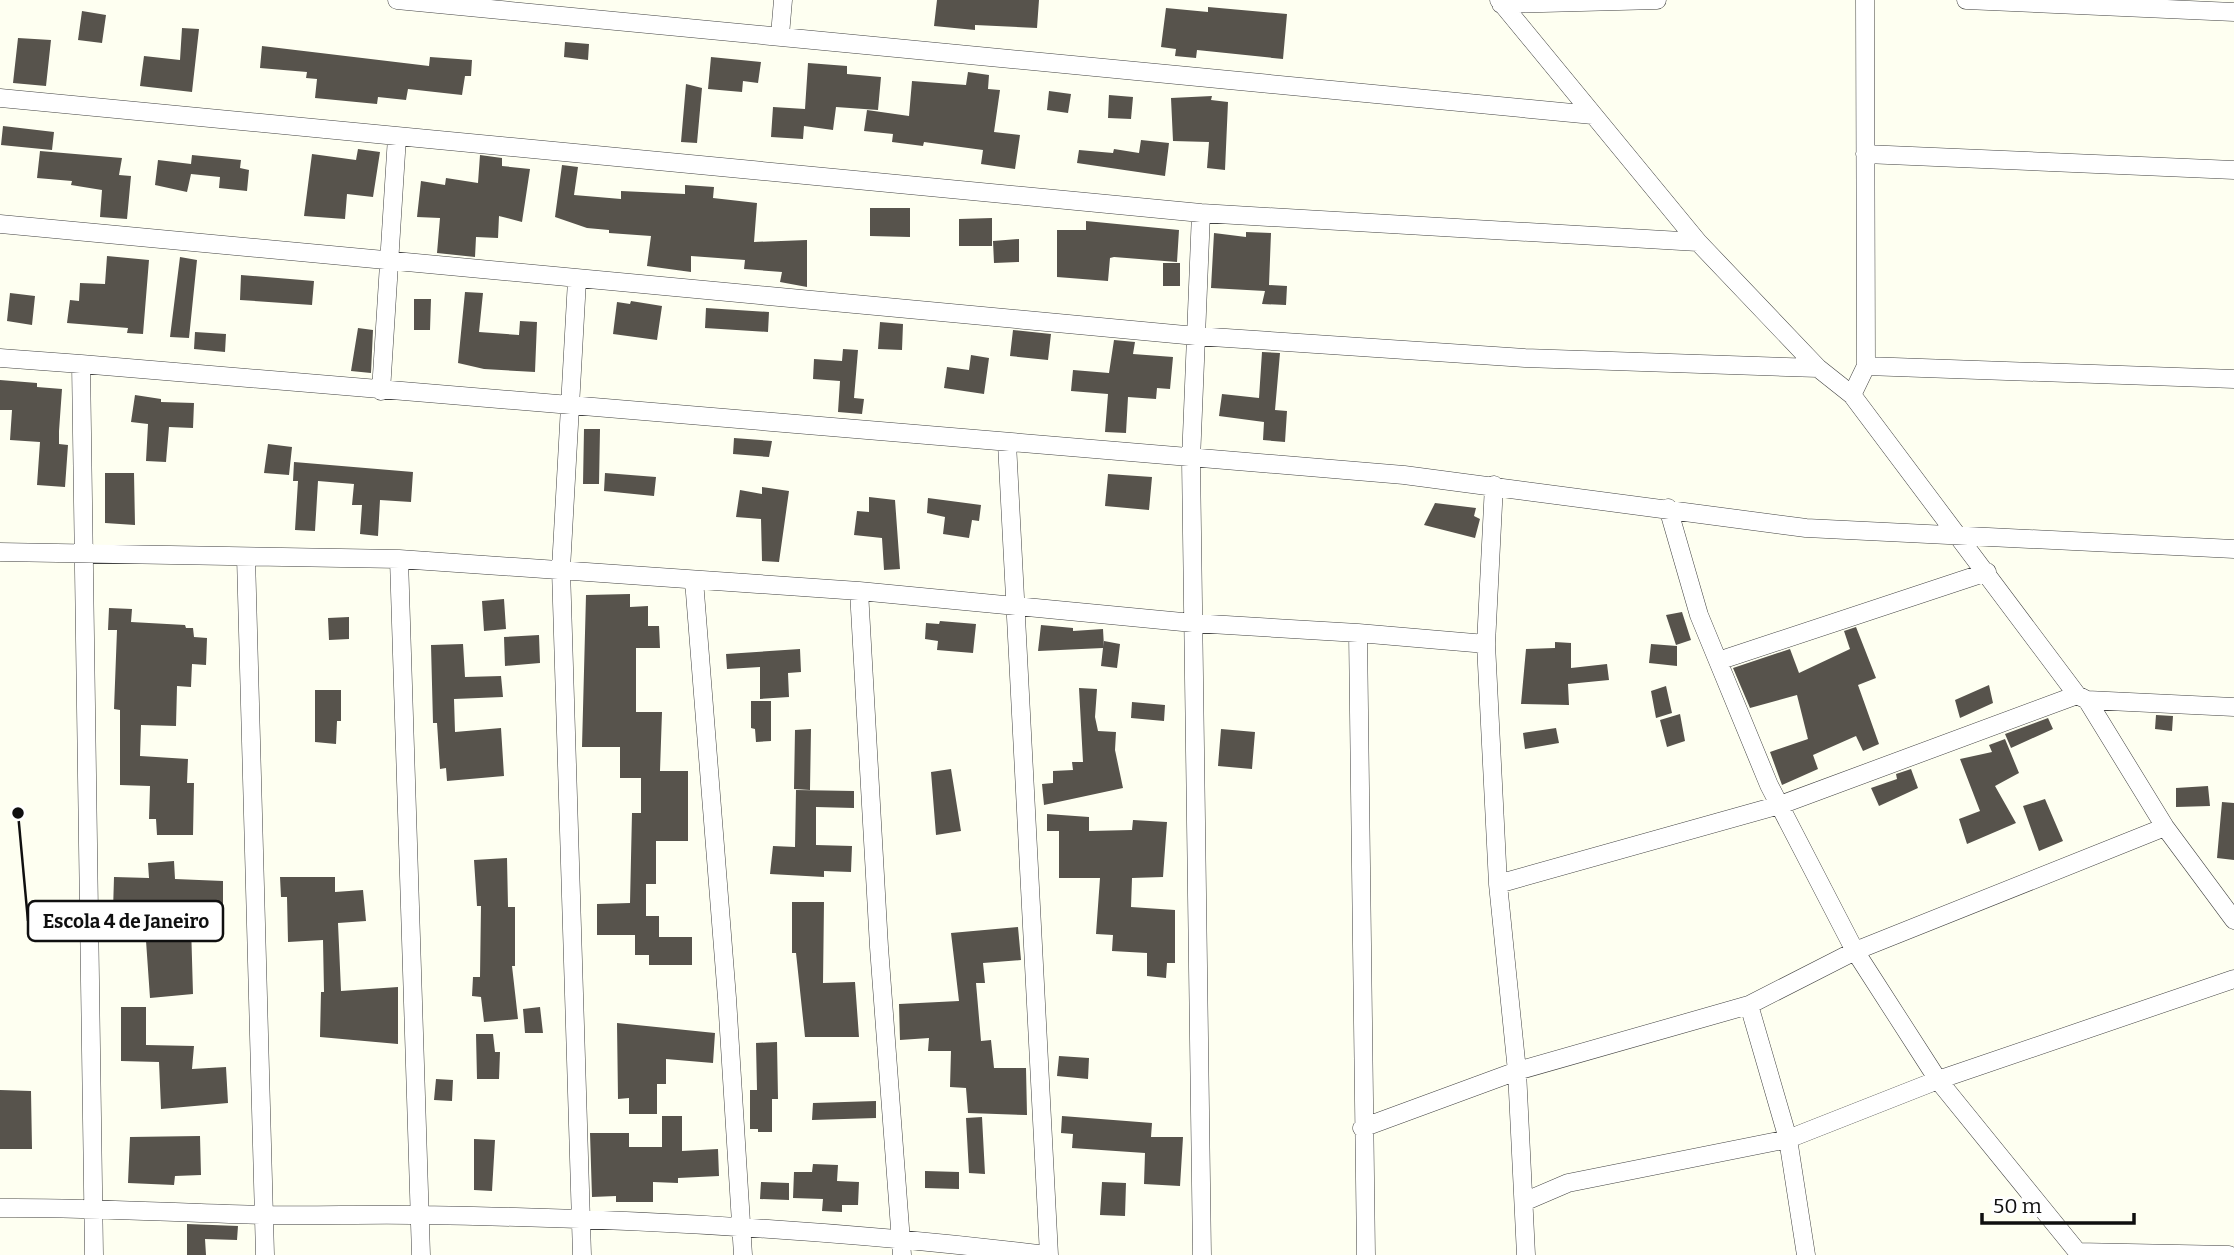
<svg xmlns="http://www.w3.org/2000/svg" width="2234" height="1255" font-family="Bitter,serif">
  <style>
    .building { fill: #57534c }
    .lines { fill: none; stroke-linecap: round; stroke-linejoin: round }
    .street-casing { stroke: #424242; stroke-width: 19 }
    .street { stroke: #fff; stroke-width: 18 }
    .leader { fill: none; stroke: #0f0f0f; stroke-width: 2.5 }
    .callout-dot { fill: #0f0f0f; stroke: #fff; stroke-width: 2.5 }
    .callout { fill: #fff; stroke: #0f0f0f; stroke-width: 2.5 }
    .callout-label { font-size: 19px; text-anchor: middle; font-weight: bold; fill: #0f0f0f }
  </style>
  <rect width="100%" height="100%" fill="#fefff1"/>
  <path class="building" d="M937,0H1039L1037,28L975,25V30L934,26Z
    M1208,7L1287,14L1283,59L1197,50L1196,58L1175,56L1176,49L1161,47L1166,8L1208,12Z
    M82,11L106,15L102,43L78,40Z
    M182,28L199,29L192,92L140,86L144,56L180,60Z
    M18,38L51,40L46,86L13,83Z
    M565,42L589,44L588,60L564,57Z
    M262,46L429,66L430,57L472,60L471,76H465L462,95L408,89L406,100L378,97L377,104L315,98L317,79L306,78L307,72L260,68Z
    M711,57L761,62L758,83L743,81L742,92L708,89Z
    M808,63L847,66V74L881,77L878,110L836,107L833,130L804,126L803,139L771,137L773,107L805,109Z
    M968,72L989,75L988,89L1000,90L994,132L1020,135L1015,169L981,164L983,150L924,142L923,146L892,142L893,134L864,131L867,110L909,116L912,81L966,85Z
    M686,84L702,88L697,143L681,142Z
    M1049,91L1071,94L1068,113L1047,110Z
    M1109,95L1133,97L1131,119L1108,118Z
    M1212,96L1211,100L1228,102L1225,170L1207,168L1209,142L1173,141L1171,98Z
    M3,126L54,132L52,150L1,145Z
    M1141,140L1169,143L1165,176L1077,163L1079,150L1113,153L1114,149L1139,153Z
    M358,149L380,152L373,197L347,194L345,219L304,216L312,154L356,160Z
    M40,151L122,158L119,175L131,176L127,219L100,217L102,190L71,185L72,181L37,178Z
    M192,155L241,160L240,168L249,170L247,191L219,188L220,177L191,174L187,192L155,185L158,160L191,164Z
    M480,155L502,158V166L530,169L522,222L499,216L498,238L476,237L475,257L437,253L440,218L417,217L421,181L445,185L446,178L478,183Z
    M562,165L578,167L574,195L621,199V191L685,194V185L714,187L713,198L757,203L754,242L807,240V287L780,282L782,272L744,269L745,260L691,256V272L647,266L651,236L609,233V230L587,228L555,217Z
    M870,208H910V237L870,236Z
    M992,218V246H959V219Z
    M1086,221L1179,230L1177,262L1114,257L1110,258L1108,281L1057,277V230H1086Z
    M1246,232L1271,233L1269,285L1287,286L1286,305L1262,304L1265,291L1211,288L1214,233L1246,237Z
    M1019,239V262L994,263L993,241Z
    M107,256L149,260L143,334L127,333L128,328L67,323L70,300L79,301L80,283L105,284Z
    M180,257L197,260L189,338L170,337Z
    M1163,263H1180V286H1163Z
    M241,275L314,281L312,305L240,300Z
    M465,292L483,293L479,332L519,335L520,321L537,322L535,372L484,369L458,363Z
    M10,293L35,296L32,325L7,321Z
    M414,299H431L430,330H414Z
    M631,301L662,306L657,340L613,334L617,302L630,304Z
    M706,308L769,312L768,332L705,328Z
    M880,322L903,324L902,350L878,349Z
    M358,328L373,330L371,373L351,371Z
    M1013,330L1051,334L1048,360L1010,356Z
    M195,332L226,334L225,352L194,349Z
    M1114,340L1135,342L1133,354L1173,357L1170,389L1157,388L1156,399L1128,397L1126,433L1105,432L1108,394L1071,391L1073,370L1109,373Z
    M843,349L858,350L854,398L864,399L862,414L838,412L840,381L813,379L814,359L842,361Z
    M1262,352L1280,353L1275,410L1287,411L1285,442L1263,440L1264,422L1219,416L1222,394L1259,398Z
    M971,355L989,358L984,394L944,388L947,367L969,370Z
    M0,380L37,383V387L62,389L59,431V444L68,445L65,487L37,485L40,442L10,440L12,410H0Z
    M135,395L161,399V402L194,403L193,428L169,427L166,462L146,461L148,424L131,422Z
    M584,429H600L599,484H583Z
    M734,438L772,441L769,457L733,454Z
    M268,444L292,447L289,475L264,473Z
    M294,462L413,472L411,502L380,500L378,536L360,534L362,505H352L354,484L318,481L315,531L295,530L298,481H293Z
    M105,473H134L135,525L105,523Z
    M605,473L656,477L654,496L604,491Z
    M1108,474L1152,477L1149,510L1105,506Z
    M762,487L789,491L779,562L762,561L761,519L736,517L740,490L762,494Z
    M869,497L895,500L900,569L884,570L882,538L854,535L857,511L869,512Z
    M928,498L981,505L979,521L972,520L969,538L943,534L945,517L927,513Z
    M1435,503L1476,508L1474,516L1480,519L1475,538L1424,525Z
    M630,594V607L648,606V626H659L660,648H636V712H662L660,771H688V841H656V884H646V916H659V937H692V965H649V955H635V935H597V904L630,903L632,813H641V778H620V747H582L586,595Z
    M504,599L506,629L484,631L482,601Z
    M109,608L132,609L131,622L185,625L186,628H193L194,637L207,638L206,665L192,664L191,687L177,686L176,726L141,725L140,756L188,759L187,783H194L193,835H157L156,819H149L150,786L120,785V710L114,709L117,630H108Z
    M1682,612L1691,640L1676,645L1666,615Z
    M349,617V639L329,640L328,618Z
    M940,621L976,624L973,653L937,650L938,641L925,639L926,623L939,624Z
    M1041,625L1073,628V631L1103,629L1104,647V641L1120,644L1117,668L1101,666L1103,648L1038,651Z
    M1856,627L1876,678L1858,685L1879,744L1863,751L1856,736L1813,755L1818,769L1782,785L1770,752L1808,739L1797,695L1750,708L1733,668L1790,649L1799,673L1850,649L1844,631Z
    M539,635L540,663L505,666L504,637Z
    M1555,642L1571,643V668L1607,664L1609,680L1568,684L1569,705L1521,704L1526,649L1555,648Z
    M463,644L465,677L501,676L503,697L454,699L455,732L501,728L504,776L447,781L446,768L440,769L437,723H433L431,645Z
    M1651,644L1677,646V666L1649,663Z
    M800,649L801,672L788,673L789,697L760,699V667L727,669L726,654Z
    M1989,685L1993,703L1960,718L1955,700Z
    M1666,686L1672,713L1656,718L1651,691Z
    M1079,688L1097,689L1095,717L1098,731L1116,732L1115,750L1123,788L1044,805L1042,784L1053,783V771L1073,770L1072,762H1083Z
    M315,690H341V721H337L336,744L315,742Z
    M751,701H771V741L756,742L755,729L751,728Z
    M1132,702L1165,705L1164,721L1131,718Z
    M1680,714L1685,741L1667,747L1660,720Z
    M2156,715L2173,716L2172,731L2155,729Z
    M2048,718L2053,729L2011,748L2005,734Z
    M1556,728L1559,743L1525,749L1523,733Z
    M811,729L810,790L794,789L795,730Z
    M1221,729L1255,732L1252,769L1218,766Z
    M2005,739L2019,773L1995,786L2016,823L1967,844L1959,819L1980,811L1960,759L1992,752L1989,745Z
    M951,769L961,831L936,835L931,772Z
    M1911,769L1918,788L1879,806L1871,788L1897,779L1896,774Z
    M2208,786L2210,806L2176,807V788Z
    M796,790L854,791V808L816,807V845L852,846L851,872L824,871V877L770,874L773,846L795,847Z
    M2045,799L2063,841L2039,851L2023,806Z
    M2222,802L2234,803V860L2217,858Z
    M1047,814L1089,817V831L1132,830L1133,820L1167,822L1163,877L1132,878L1131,907L1175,910V963H1167L1166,978L1147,976V953L1112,951L1113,935L1096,934L1100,878H1059V831H1047Z
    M507,858L508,907H515V966H512L518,1019L484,1022L481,997L472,996L473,977H480L481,906H477L474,860Z
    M174,861L175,879L223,881V926L191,925L193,994L150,998L144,912L113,911L114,877L149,878L148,863Z
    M280,877H335V892L363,890L366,921L338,923L341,991L398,987V1044L320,1037L321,992H324L323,940L288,942L287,897H281Z
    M792,902H824L823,983L855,982L859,1037H805L796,953H792Z
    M1018,927L1021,960L983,963L985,983H976L981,1041L991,1040L994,1068H1026L1027,1115L968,1113L966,1088L950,1087L951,1051H928L929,1038L900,1040L899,1004L959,1001L951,933Z
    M121,1007H146V1045L194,1046L192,1069L226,1067L228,1103L161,1109L159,1062L121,1061Z
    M540,1007L543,1033H525L523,1009Z
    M617,1023L715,1033L713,1063L666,1059V1084H657V1114H629V1098L618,1099Z
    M476,1034H493L495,1052H500L499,1079H477Z
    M777,1042L778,1099H772V1132H758V1129H750V1090H757L756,1043Z
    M1059,1056L1089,1058L1088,1079L1057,1076Z
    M436,1079L453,1080L452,1101L434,1100Z
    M0,1090L31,1091L32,1149H0Z
    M876,1101V1118L812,1120L813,1103Z
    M662,1116H682V1151L718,1149L719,1176L678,1178V1183L653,1182V1202H616V1196L592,1197L590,1133H629V1147H662Z
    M1062,1116L1152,1123L1151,1137H1183L1180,1186L1144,1184L1145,1153L1072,1148L1073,1134L1061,1133Z
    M982,1117L985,1174L969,1173L966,1118Z
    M200,1136L201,1175L175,1176L174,1185L128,1183L130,1137Z
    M474,1139L495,1140L492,1191L474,1190Z
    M813,1164L838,1165L837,1181L859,1182L858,1205H842V1212L822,1211L823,1199L793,1198L794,1172H812Z
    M925,1171L959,1172V1189L925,1188Z
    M761,1182L789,1183V1200L760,1199Z
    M1102,1182L1126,1183L1125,1216L1100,1215Z
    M187,1224L238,1226L237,1240L205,1239L206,1255H187Z"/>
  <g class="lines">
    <defs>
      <path id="street" d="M397,0L1593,115
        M1499,0L1698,242L1818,368L1852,395L2077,695L2087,700L2165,827L2234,920
        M1966,0L2234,12
        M1501,4L1657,0
        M780,35L783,0
        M0,98L1201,213L1698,242
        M1865,154L2234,170
        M1201,213L1191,460L1202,1255
        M0,224L1196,336L1525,358L1818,368
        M577,280L561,569L582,1255
        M0,358L81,364L94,1255
        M81,364L1404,475L1806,528L2234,549
        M1866,366L2234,379
        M381,391L397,137
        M1852,395L1866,366L1865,0
        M1007,443L1049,1255
        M1494,485L1486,644L1498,884L1517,1071L1526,1255
        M1668,508L1699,615L1769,785L1855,951L1938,1080L2080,1255
        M0,552L399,559L859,591L1193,623L1358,633L1366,1255
        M246,557L265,1255
        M399,559L421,1255
        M694,580L727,998L743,1255
        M859,591L879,947L902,1255
        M1358,633L1486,644
        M1718,661L1987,572
        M2087,700L2234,707
        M1498,884L1780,805L2077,695
        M1749,1005L1788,1139L1806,1255
        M1362,1128L1517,1071L1749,1005L1855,951L2165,827
        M1526,1201L1568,1183L1788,1139L1938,1080L2234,979
        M0,1208C89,1207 176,1213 265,1215C316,1216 367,1214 419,1215C628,1218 840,1230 1048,1255
        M2077,1252L2229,1255"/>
    </defs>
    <use href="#street" class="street-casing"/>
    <use href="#street" class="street"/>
  </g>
  <path class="leader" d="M18 813L28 921"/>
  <circle class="callout-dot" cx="18" cy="813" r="7"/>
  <rect class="callout" x="28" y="901" width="195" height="40" rx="7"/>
  <g class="callout-label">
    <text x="126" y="928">Escola 4 de Janeiro</text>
  </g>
  <path d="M1982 1213v10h152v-10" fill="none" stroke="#0f0f0f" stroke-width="3.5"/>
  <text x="1993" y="1213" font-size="21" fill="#0f0f0f" stroke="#ffffff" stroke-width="5" paint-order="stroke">50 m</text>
</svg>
